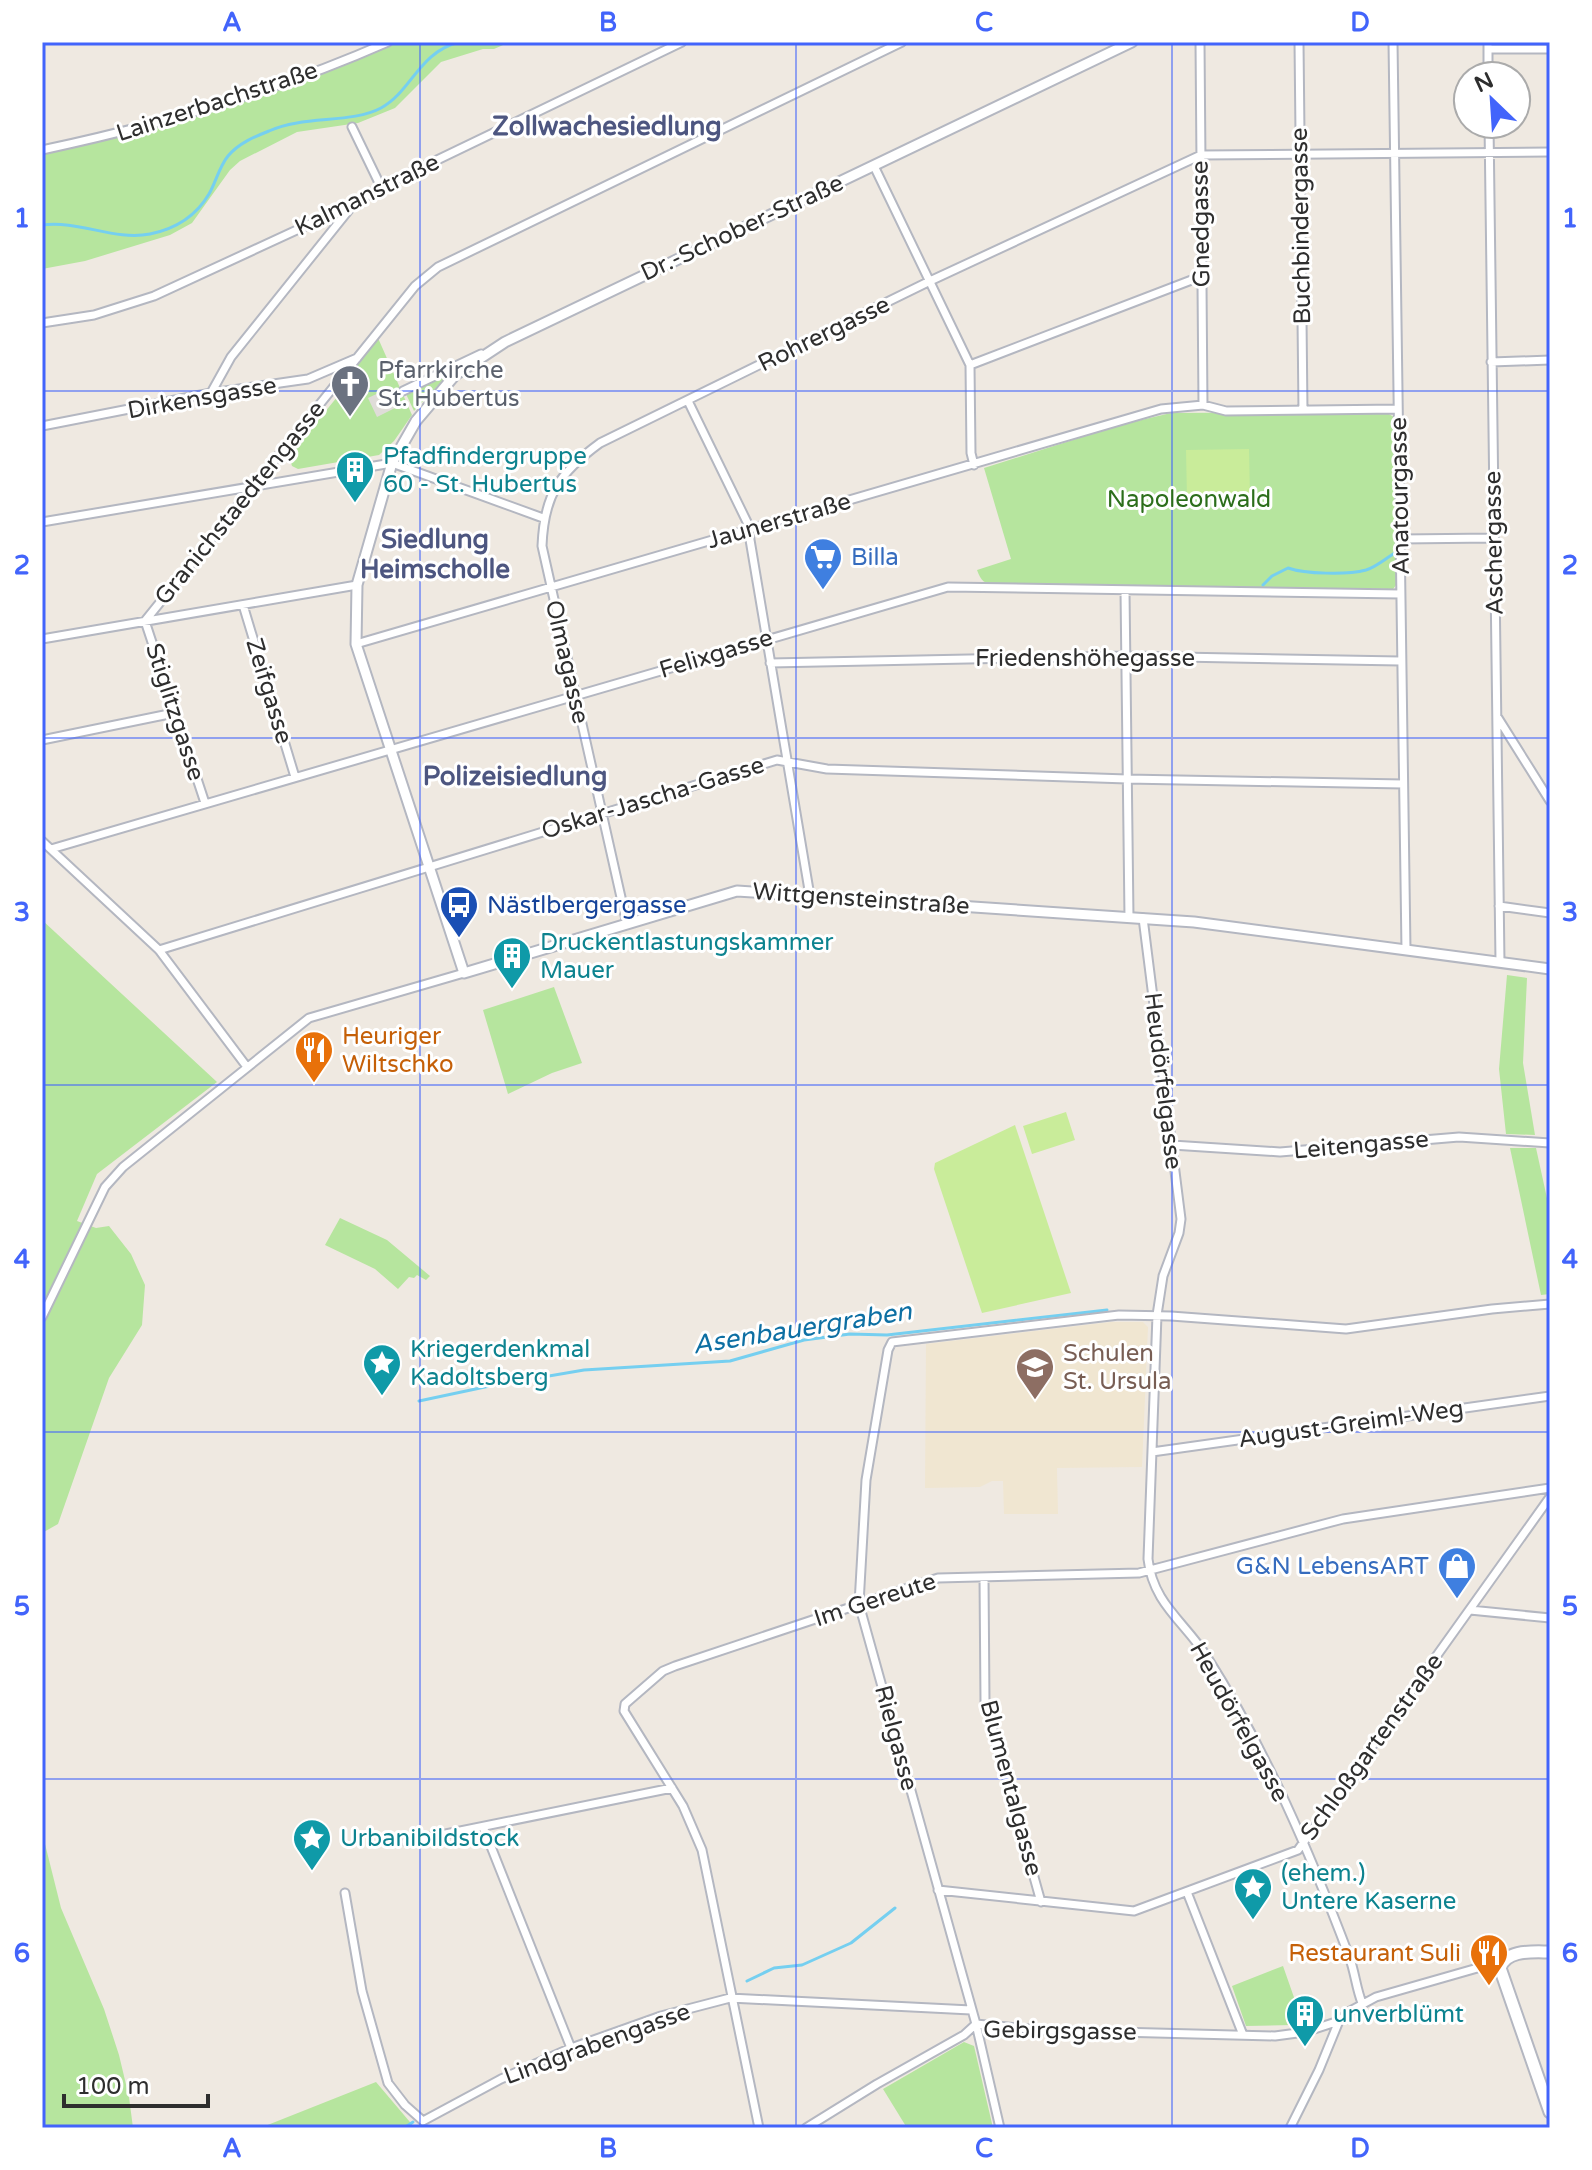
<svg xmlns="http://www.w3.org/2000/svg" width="1592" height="2170" font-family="'Varela Round',sans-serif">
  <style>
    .education { fill: #f0e6d1 }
    .green { fill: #b6e59e }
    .pitch { fill: #c9ec9a }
    .plaza { fill: #dfdcd8 }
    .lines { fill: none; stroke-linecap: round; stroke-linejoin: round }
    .stream { stroke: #75cff0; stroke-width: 3 }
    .minor-casing { stroke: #b4b7c1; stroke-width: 11 }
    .tertiary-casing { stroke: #b4b7c1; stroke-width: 13 }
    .secondary-casing { stroke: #b4b7c1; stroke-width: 15 }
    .minor { stroke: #fff; stroke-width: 7 }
    .tertiary { stroke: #fff; stroke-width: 9 }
    .secondary { stroke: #fff; stroke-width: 11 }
    .grid { fill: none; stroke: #4264fb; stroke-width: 2; stroke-opacity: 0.55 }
    .labels { text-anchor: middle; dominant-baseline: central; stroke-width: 6; stroke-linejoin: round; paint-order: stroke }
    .street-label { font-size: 24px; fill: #2e2e2e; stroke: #fff }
    .worship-label { font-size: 24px; fill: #5b616d; stroke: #fff; text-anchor: start }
    .culture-label { font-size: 24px; fill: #0d838f; stroke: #fff; text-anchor: start }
    .park-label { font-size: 24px; fill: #2c6e1b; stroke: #fff }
    .shop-label { font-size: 24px; fill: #366cbe; stroke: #fff; text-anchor: start }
    .transit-label { font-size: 24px; fill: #164399; stroke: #fff; text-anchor: start }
    .food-label { font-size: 24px; fill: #c56008; stroke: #fff; text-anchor: start }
    .education-label { font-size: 24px; fill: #785e54; stroke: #fff; text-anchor: start }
    .neighbourhood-label { font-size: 26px; font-weight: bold; fill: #4d5680; stroke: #fff }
    .water-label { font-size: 26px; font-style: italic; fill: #0d6fa3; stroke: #fff }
    .neatline { fill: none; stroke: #4264fb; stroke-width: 3 }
    .grid-label { font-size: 26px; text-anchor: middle; font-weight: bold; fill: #4264fb }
  </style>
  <rect width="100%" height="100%" fill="#efe9e1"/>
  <path class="education" d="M1111,1322H1143L1148,1327L1142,1467L1057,1468L1058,1514H1004L1003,1481H992L980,1487L925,1488L926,1344Z"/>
  <path class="green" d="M397,42H510L494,49H483L441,62L395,108L358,123L297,132L240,161L230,170L192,223L170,235L85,261L42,269V153L171,125L217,110Z
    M378,338L412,415L394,441L379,455L298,469L292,466L289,456L342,391V385Z
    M447,374L448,375L414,411L406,394Z
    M1385,412L1394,417L1395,434L1397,584L1393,589L996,584C984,584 981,581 977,570L1011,559L984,468L1120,425L1171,413Z
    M42,920L217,1082L97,1174L77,1221L96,1228L109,1226L131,1254L145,1285L142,1325L109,1378L58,1524L42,1533Z
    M1507,975L1527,978L1523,1063L1535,1135L1506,1134L1499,1069Z
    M554,987L582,1063L552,1073L508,1094L483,1010Z
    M1510,1148H1536L1550,1212V1294L1541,1295Z
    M340,1218L387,1240L430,1276L426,1280L417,1275L414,1278L409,1277L398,1289L375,1269L325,1245Z
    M42,1832L61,1908L104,2009L119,2055L129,2097L133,2128H42Z
    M1283,1966L1303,2023L1292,2025L1246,2026L1232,1986Z
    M964,2042L974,2046L993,2128H907L883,2089Z
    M376,2082L415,2128H260Z"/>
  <path class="pitch" d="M1249,449L1250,497L1187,498L1186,450Z
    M1066,1112L1075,1140L1032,1154L1023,1126Z
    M1015,1125L1071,1293L982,1313L934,1169L935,1163Z"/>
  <path class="plaza" d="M387,389L395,408L377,417L368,398Z"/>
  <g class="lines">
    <path class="stream" d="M42,225C79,220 114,241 150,234C175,229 196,216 209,194C216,182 219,167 228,156C239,143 254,137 269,131C304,115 351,124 381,108C412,91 418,53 459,42
      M1263,585L1272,576L1288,568C1305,574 1347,575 1366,570C1376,567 1386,558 1395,553
      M502,1384L584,1370L730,1361L804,1340L850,1334L887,1335L1107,1310
      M419,1401L499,1384
      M747,1981L774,1968L802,1965L851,1943L895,1908
      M404,2128L413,2122"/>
    <defs>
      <path id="minor" d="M1200,42L1203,405
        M1299,42L1303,410
        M1393,42L1406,950
        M1488,42V76
        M1488,49H1550
        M1489,124L1500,962
        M352,127L381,187
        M42,150C160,125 277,91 388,42
        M874,166L970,365L971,453L974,465
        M42,323L94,315L154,296L353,204L381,187L682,42
        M1491,362L1550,360
        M970,365L1202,276
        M403,391L481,354
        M211,393L231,357L352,206
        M688,401L747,522L810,896
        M42,426L211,393L308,379L357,358
        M42,522L392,463L543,518
        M1401,539L1493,538
        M1125,591L1129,917
        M243,605L295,777
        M42,639L357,585
        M356,644L1161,409L1203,405L1226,411L1398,409
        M770,663L1126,656L1400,661
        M1498,718L1550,801
        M42,740L174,713
        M205,803L145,621L415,286L438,267L902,42
        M42,841L159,950L247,1067
        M51,849L948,587L1400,594
        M1499,906L1550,913
        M1143,918L1181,1219L1179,1233L1163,1276L1157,1315L1148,1559C1153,1604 1185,1622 1207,1657C1266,1750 1310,1853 1349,1956C1355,1972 1356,1988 1362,2003
        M627,924L542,546C544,495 559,473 600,443L930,281L1201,155L1550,152
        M159,950L777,760L827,769L1127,779L1403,784
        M1172,1145L1280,1152L1459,1137L1550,1143
        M42,1317L105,1187L123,1167L309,1018L464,973
        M1152,1452L1550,1396
        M984,1577L985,1702L1041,1902
        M1470,1610L1550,1618
        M484,1829L571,2048
        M406,1842L672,1788
        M938,1890L1134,1911L1298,1850L1550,1497
        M1187,1892L1243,2035
        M345,1893L362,1991L388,2083L405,2105L423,2121L501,2079L571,2048L661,2016L730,1998L971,2010
        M976,2024L1040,2030L1275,2036L1305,2032L1339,2021
        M759,2128L702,1850L683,1806L624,1711L625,1704L663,1671L675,1666L938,1578L1139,1573L1343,1519L1550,1488
        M806,2128L877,2084L964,2035L976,2024
        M1000,2128L976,2024L859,1604L866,1480L888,1350L892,1342L1119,1315L1171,1316L1346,1329L1492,1309L1550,1304
        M1290,2128L1319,2070L1339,2021L1350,2011L1376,1997L1502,1961"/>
      <path id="tertiary" d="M1132,42L505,342L455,375L416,421L392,463L357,585L356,644L464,973L737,891L1194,922L1550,969"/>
      <path id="secondary" d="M1550,1952C1533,1952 1506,1949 1500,1968L1550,2112"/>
    </defs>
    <use href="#minor" class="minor-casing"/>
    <use href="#tertiary" class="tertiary-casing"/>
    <use href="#secondary" class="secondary-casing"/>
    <use href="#minor" class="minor"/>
    <use href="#tertiary" class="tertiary"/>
    <use href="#secondary" class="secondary"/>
  </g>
  <path class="grid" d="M420,42V2128M796,42V2128M1172,42V2128M42,391H1550M42,738H1550M42,1085H1550M42,1432H1550M42,1779H1550"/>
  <defs>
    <symbol id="church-pin" viewBox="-11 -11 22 30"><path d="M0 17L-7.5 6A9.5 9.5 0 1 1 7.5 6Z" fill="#6b7280" stroke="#fff"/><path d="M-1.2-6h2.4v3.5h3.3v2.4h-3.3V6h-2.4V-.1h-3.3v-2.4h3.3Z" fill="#fff"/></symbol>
    <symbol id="building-pin" viewBox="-11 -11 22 30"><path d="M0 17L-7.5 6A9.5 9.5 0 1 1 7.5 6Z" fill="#0f9aa8" stroke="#fff"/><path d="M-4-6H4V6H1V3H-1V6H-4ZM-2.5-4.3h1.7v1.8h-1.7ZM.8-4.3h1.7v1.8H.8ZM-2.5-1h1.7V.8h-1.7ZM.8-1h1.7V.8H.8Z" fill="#fff"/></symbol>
    <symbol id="supermarket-pin" viewBox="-11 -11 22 30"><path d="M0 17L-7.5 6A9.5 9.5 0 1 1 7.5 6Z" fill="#3f7fe0" stroke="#fff"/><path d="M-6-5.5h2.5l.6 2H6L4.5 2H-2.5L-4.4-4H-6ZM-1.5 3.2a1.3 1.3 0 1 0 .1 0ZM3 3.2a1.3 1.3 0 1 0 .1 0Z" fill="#fff"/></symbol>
    <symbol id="bus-pin" viewBox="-11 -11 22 30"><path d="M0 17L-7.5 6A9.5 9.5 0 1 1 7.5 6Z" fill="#1a4fb4" stroke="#fff"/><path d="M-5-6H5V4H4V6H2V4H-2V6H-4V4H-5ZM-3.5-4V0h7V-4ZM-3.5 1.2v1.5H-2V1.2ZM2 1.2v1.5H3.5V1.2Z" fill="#fff"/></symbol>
    <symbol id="restaurant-pin" viewBox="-11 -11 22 30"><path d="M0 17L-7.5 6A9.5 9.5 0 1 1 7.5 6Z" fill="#e8710a" stroke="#fff"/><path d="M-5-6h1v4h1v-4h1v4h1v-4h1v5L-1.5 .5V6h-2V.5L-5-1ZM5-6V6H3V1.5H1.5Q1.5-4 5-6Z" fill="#fff"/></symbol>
    <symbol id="sight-pin" viewBox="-11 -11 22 30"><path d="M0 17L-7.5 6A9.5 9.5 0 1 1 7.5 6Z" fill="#0f9aa8" stroke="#fff"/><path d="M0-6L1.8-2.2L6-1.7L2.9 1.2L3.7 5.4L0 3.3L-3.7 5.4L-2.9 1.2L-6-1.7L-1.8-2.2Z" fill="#fff"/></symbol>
    <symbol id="school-pin" viewBox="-11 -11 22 30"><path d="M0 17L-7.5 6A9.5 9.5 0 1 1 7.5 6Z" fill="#8d6e63" stroke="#fff"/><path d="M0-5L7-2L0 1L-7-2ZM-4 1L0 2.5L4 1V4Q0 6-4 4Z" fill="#fff"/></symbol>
    <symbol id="shop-pin" viewBox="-11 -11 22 30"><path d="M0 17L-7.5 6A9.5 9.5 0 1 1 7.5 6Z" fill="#3f7fe0" stroke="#fff"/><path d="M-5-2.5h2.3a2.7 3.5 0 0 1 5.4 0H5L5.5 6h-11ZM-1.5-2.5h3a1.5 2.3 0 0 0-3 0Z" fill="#fff"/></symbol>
  </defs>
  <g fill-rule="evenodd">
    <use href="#church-pin" x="328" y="362" width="44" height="60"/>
    <use href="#building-pin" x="333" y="448" width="44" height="60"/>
    <use href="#supermarket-pin" x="801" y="535" width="44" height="60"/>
    <use href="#bus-pin" x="437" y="883" width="44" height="60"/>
    <use href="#building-pin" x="490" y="934" width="44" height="60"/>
    <use href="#restaurant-pin" x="292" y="1028" width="44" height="60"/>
    <use href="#sight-pin" x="360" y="1341" width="44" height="60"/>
    <use href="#school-pin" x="1013" y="1345" width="44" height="60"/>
    <use href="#shop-pin" x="1435" y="1544" width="44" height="60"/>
    <use href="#sight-pin" x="290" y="1816" width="44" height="60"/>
    <use href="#sight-pin" x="1231" y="1865" width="44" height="60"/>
    <use href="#restaurant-pin" x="1467" y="1931" width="44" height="60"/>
    <use href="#building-pin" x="1283" y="1992" width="44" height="60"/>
  </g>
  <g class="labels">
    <g class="street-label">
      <text transform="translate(217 102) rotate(-18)">Lainzerbachstraße</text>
      <text transform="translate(367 195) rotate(-26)">Kalmanstraße</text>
      <text transform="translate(1201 224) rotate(-91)">Gnedgasse</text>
      <text transform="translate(1301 226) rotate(-91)">Buchbindergasse</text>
      <text transform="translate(742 228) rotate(-25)">Dr.-Schober-Straße</text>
      <text transform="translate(824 334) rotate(-26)">Rohrergasse</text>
      <text transform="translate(202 398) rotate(-10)">Dirkensgasse</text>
      <text transform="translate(1400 496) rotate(-91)">Anatourgasse</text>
      <text transform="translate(240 503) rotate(-51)">Granichstaedtengasse</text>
      <text transform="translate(779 521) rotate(-16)">Jaunerstraße</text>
      <text transform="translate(1494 543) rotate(-91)">Aschergasse</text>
      <text transform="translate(716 654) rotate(-17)">Felixgasse</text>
      <text x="1085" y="658">Friedenshöhegasse</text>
      <text transform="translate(567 662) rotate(77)">Olmagasse</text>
      <text transform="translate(269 691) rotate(73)">Zeifgasse</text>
      <text transform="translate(175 712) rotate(72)">Stiglitzgasse</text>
      <text transform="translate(653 798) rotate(-17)">Oskar-Jascha-Gasse</text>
      <text transform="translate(861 899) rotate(4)">Wittgensteinstraße</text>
      <text transform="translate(1163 1081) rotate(83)">Heudörfelgasse</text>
      <text transform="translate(1361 1145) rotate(-5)">Leitengasse</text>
      <text transform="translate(1351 1424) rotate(-8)">August-Greiml-Weg</text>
      <text transform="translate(875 1600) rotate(-18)">Im Gereute</text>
      <text transform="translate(1239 1722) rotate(61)">Heudörfelgasse</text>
      <text transform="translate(896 1738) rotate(75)">Rielgasse</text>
      <text transform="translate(1372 1747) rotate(-54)">Schloßgartenstraße</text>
      <text transform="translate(1011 1788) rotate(75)">Blumentalgasse</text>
      <text transform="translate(1060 2031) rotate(1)">Gebirgsgasse</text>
      <text transform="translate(597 2044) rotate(-20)">Lindgrabengasse</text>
    </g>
    <g class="worship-label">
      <text x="378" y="370">Pfarrkirche<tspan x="378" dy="28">St. Hubertus</tspan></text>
    </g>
    <g class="culture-label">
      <text x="383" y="456">Pfadfindergruppe<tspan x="383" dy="28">60 - St. Hubertus</tspan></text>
      <text x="540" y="942">Druckentlastungskammer<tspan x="540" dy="28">Mauer</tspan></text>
      <text x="410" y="1349">Kriegerdenkmal<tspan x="410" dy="28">Kadoltsberg</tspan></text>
      <text x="340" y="1838">Urbanibildstock</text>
      <text x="1281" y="1873">(ehem.)<tspan x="1281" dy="28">Untere Kaserne</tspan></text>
      <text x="1333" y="2014">unverblümt</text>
    </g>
    <g class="park-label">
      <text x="1189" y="499">Napoleonwald</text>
    </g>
    <g class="shop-label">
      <text x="851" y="557">Billa</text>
      <text x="1429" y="1566" text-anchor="end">G&amp;N LebensART</text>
    </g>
    <g class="transit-label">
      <text x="487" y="905">Nästlbergergasse</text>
    </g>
    <g class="food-label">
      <text x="342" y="1036">Heuriger<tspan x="342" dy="28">Wiltschko</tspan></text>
      <text x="1461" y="1953" text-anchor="end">Restaurant Suli</text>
    </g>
    <g class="education-label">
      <text x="1063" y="1353">Schulen<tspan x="1063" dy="28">St. Ursula</tspan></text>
    </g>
    <g class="neighbourhood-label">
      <text x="607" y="126">Zollwachesiedlung</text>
      <text x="435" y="539">Siedlung<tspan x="435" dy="30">Heimscholle</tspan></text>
      <text x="515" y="776">Polizeisiedlung</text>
    </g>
    <g class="water-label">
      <text transform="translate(802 1328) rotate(-9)">Asenbauergraben</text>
    </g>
  </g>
  <rect width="1592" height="2170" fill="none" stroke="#ffffff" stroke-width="88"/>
  <g transform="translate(1492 100) rotate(335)"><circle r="38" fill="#ffffff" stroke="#ababab" stroke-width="2"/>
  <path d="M0-6L14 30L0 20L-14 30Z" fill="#4264fb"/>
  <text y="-12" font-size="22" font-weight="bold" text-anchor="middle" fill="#2e2e2e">N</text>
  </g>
  <path d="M64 2094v12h144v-12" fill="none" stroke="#2e2e2e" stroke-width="4"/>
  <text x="76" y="2094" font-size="24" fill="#2e2e2e" stroke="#ffffff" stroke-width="6" paint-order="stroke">100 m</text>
  <rect x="44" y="44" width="1504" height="2082" class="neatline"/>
  <g class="grid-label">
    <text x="232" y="31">A</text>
    <text x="608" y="31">B</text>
    <text x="984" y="31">C</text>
    <text x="1360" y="31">D</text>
    <text x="22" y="227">1</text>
    <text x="1570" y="227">1</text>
    <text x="22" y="574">2</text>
    <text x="1570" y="574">2</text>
    <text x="22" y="921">3</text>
    <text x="1570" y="921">3</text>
    <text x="22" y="1268">4</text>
    <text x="1570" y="1268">4</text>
    <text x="22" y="1615">5</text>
    <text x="1570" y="1615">5</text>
    <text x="22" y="1962">6</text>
    <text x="1570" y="1962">6</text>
    <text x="232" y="2157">A</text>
    <text x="608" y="2157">B</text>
    <text x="984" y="2157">C</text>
    <text x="1360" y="2157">D</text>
  </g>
</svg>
